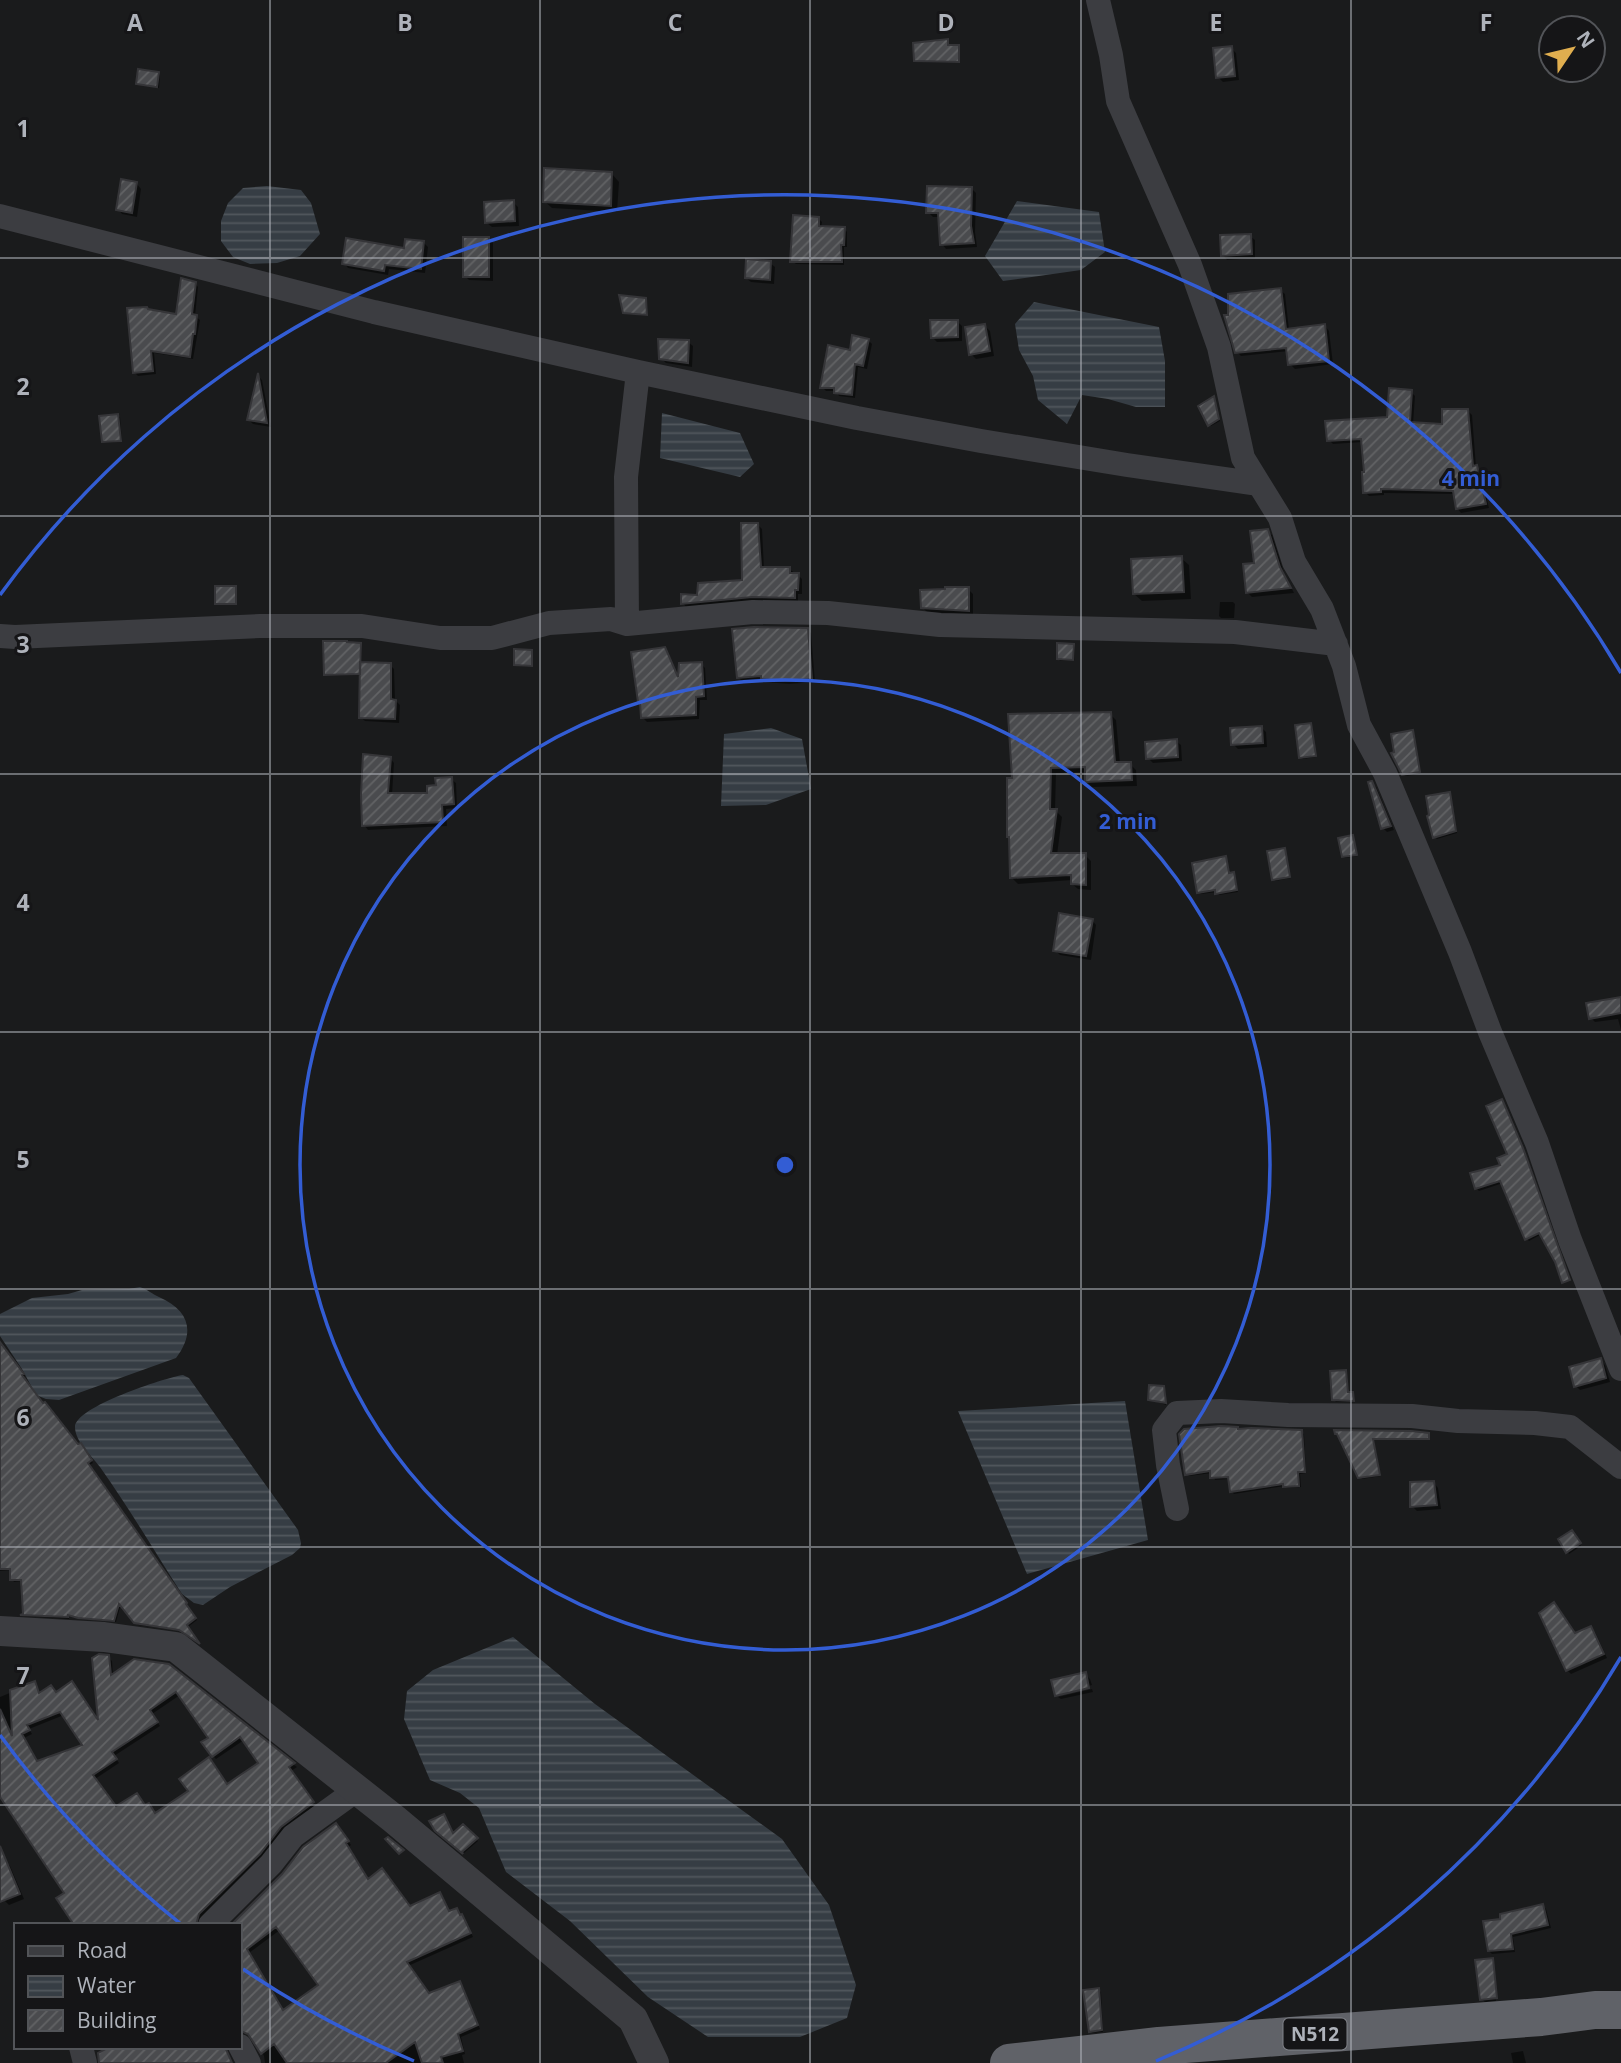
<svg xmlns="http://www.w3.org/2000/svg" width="1621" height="2063" font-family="'Open Sans',sans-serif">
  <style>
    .water { fill: url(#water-rules) }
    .shadow { fill: #0007; fill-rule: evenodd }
    .building { fill: url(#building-hatch); stroke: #353538; stroke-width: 2; fill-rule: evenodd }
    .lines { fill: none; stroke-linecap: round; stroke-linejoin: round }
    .minor { stroke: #3c3d41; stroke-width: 24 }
    .tertiary { stroke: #3c3d41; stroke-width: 30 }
    .trunk { stroke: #606268; stroke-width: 38 }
    .grid { fill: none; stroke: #aeb2ba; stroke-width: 2; stroke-opacity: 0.55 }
    .ring { fill: none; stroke: #335dd4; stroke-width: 3.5 }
    .labels { text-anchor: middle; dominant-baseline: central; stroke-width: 6; stroke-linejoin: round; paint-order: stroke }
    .shield { fill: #151517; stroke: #808389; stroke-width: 2 }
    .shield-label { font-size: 19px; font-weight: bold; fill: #aeb2ba }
    .grid-label { font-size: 23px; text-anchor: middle; font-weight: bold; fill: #aeb2ba; stroke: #151517; stroke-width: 6; stroke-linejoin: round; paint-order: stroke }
    .centre { fill: #335dd4; stroke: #151517; stroke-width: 3.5 }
    .ring-label { font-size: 21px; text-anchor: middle; font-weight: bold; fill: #335dd4; stroke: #151517; stroke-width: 6; stroke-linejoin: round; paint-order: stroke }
  </style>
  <defs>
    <pattern id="water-rules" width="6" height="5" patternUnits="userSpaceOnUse" patternTransform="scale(1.75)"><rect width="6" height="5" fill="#363d44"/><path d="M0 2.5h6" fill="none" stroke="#51575d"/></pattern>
    <pattern id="building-hatch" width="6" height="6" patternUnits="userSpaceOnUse" patternTransform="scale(1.75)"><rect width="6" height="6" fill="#4a4b4e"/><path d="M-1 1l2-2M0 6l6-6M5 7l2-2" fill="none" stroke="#626365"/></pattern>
  </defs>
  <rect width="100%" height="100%" fill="#1a1b1c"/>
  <path class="water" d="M267,186L301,190L311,203L320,234L300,256L277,263L250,264L233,257L221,241V221L228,203L243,188Z
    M1017,201L1099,212L1105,252L1081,270L1003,281L985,256Z
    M1034,302L1159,327L1165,361V407H1136L1108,399L1082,395L1067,424L1038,400L1033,376L1019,350L1015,324Z
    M662,413L740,433L754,464L740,477L660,458Z
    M771,728L802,739L811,789L766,805L721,806L724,734Z
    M140,1287C147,1289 152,1294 159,1297C189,1310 196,1332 176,1358L59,1400L46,1399L36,1395L22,1369L0,1336V1314L32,1298L68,1294L82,1290L129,1289Z
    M183,1375L189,1378L298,1530L301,1543L300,1548L292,1555L230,1587L203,1605L194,1603L182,1594C155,1552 129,1508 100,1467C92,1456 75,1442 75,1427C75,1407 164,1378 183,1375Z
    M1125,1401L1148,1540L1027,1574L958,1411Z
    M513,1637L595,1704L782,1839L829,1905L856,1985L847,2018L800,2037H708L648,1997L570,1921L506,1872L479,1808L460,1793L430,1780L404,1719L407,1691L433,1670Z"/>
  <path class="shadow" d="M947,41L949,46H959L960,48V63L918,62L916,60Z
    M1231,48L1236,53L1239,80L1223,82L1218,77Z
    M158,73L160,75L159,88L138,84Z
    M612,174L619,182L617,212L552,208L544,201Z
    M137,184L141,189L137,217L122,214L118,209Z
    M972,189L976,193L975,232L977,247L946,249L942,244L940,217H933L928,212Z
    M513,202L518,207L519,226L492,227L487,223Z
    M818,218L822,222L821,228H844L847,232V247H844V265L796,264L792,261Z
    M1250,236L1255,240V258L1227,260L1223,255Z
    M488,239L493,243V281L469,280L465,276Z
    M423,242L428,247L425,273L389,269L388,275L348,268L344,263L406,250Z
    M770,263L775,267L774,284L751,282L746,278Z
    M195,283L198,287L195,316L200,320L193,359L154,353L156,374L138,376L134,372L149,311L178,316Z
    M1280,290L1285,294L1289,330L1325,326L1329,331L1333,364L1295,369L1290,364L1289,351L1241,356L1237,352Z
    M645,299L647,301L648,316L626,314L624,312Z
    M957,321L962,326V341L937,342L932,337Z
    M985,326L990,331L994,356L976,359L971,354Z
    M868,340L872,344L867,369L858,367L855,398L839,396L836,391H826L822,387L851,352Z
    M688,342L693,346L692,367L666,363L661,358Z
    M259,377L262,380L271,427L253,424L248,419Z
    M1411,392L1415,396L1413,424L1444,426L1468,411L1472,415L1476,467L1480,471L1489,508L1461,513L1457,508L1455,494L1384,493V495L1369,496L1365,492L1366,474L1363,442L1333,444L1329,440L1389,419Z
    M1214,399L1220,421L1211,426L1210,425Z
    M118,416L120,417L122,442L105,443L103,441Z
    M758,525L762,529L764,569H789L798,575L802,579V594H798V601L686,607L683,603L744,582Z
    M1267,531L1272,535L1284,573L1294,593L1252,597L1247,592Z
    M1181,558L1189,565L1191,599L1142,601L1134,594Z
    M235,588L237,590V605H219L217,603Z
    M968,589L973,594V615L927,612L922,607Z
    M1220,602H1233L1235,604L1234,618H1221L1219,616Z
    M807,629L811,633L815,682L789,684L766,682L763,678L742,681L738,677Z
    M360,645L362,647L361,664L390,665L394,669L395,700L400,705L399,723L365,721L360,717L362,675L328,676L326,675Z
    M1073,646L1075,647L1074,661H1060L1058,659Z
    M664,649L668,654L680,679L701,664L705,668L707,700H700L699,719L647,722L643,718Z
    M531,651L533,653V667L517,666L515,664Z
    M1110,714L1116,720L1120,764H1130L1136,770L1137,786L1092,787L1086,781V772L1056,773L1055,810L1062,817L1057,855H1085L1091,861V890L1078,889L1072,884V880L1018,884L1012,878L1013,780Z
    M1310,725L1312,727L1316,757L1303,759L1301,757Z
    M1261,727L1266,732L1267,747L1238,749L1233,744Z
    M1413,732L1414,734L1420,774L1405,776L1403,774Z
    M1176,741L1181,745L1182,761L1153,763L1148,758Z
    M390,758L394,763L392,795H429L438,787L451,779L456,783L457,808L446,809L447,826L368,830L364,825Z
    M1372,783L1376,787L1394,830L1387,832L1383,828Z
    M1450,794L1457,833L1437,839L1435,837Z
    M1353,837L1358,856L1345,858L1343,857Z
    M1284,850L1291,878L1275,881L1274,879Z
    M1226,858L1230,874L1235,876L1238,892L1219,895L1217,892L1201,894L1199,892Z
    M1092,920L1096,925L1091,960L1060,955L1055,950Z
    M1621,999V1030L1618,1019L1595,1022L1591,1018Z
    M1502,1101L1525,1152L1569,1278L1563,1280L1557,1262L1542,1234L1529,1241L1527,1239L1503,1183L1479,1191L1477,1189L1473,1174L1502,1166L1509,1155Z
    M0,1344L25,1376L22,1378L79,1446L82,1447L93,1463L89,1465L188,1606H186L197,1620L183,1631L138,1625L121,1604L116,1622L81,1619L69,1616V1619L24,1616L23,1581L14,1582L12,1579V1570L0,1571Z
    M1600,1360L1605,1365L1610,1382L1580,1390L1576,1386Z
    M1345,1372L1347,1373L1349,1394L1354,1395L1355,1402H1336L1334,1400Z
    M1163,1387L1165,1389L1166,1405L1149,1399Z
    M1239,1431L1301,1432L1304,1434L1306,1473L1300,1474L1301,1487L1287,1488L1285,1486L1234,1494L1232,1492L1230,1479L1215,1480L1212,1473L1189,1476L1187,1474Z
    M1336,1434L1429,1435L1430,1440H1374L1381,1476L1362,1479Z
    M1434,1483L1438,1488L1441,1509L1417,1511L1412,1506Z
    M1573,1534L1581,1546L1569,1554L1568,1552Z
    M1591,1628L1595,1632L1607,1658L1571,1674L1567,1670L1576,1635Z
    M108,1657L112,1661L113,1675L168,1665L294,1765L297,1767L291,1771L316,1807L263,1857L199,1925H74L75,1924L67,1894L0,1794V1697L34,1683L41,1694L56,1693L100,1724ZM180,1695L210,1738L213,1756L216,1759L244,1740L261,1764L228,1786L209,1759L191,1792L156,1815L146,1807H114L95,1779L119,1763L114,1756L160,1726L152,1714ZM64,1715L85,1746L37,1763L24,1738L32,1734L29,1729Z
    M1085,1674L1090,1679L1092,1685L1056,1695L1053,1681Z
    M1092,1689L1093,1692L1061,1699L1058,1697Z
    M463,1826L478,1841L464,1853L439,1832L453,1835Z
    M339,1829L351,1845L348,1847L369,1880L410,1908L440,1894L450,1913L456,1910L465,1920L473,1937L408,1966L430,1995L459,1983L463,1986L480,2029L461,2037L465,2054L462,2055L464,2063H265L264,2056L255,2038L246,2034L240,2035V1925ZM280,1930L320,1985L283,2011L249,1953Z
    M6,1861L10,1866L24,1899L9,1905L4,1900L0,1890V1864Z
    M1543,1906L1546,1909L1551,1928L1513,1937L1515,1952L1492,1954L1489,1951L1502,1920Z
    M1491,1961L1496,2001L1485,2002L1482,1999Z
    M1099,1990L1101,1992L1103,2032L1092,2033L1090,2031Z
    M1523,2051L1526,2063H1513L1511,2053Z"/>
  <path class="building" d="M948,39V45H959V62L914,61L913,43Z
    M1232,46L1235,76L1216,78L1213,48Z
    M138,69L159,72L157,87L136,84Z
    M544,168L612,172L611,206L543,202Z
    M121,179L137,182L132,213L116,210Z
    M927,186L972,187L971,226L974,243L940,245L938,213H926Z
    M514,200L515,221L485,223L484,202Z
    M793,215L819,217V226L845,227L844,245H841L842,262H790Z
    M1251,234L1252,254L1221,256L1220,235Z
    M463,237H489V277H463Z
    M346,238L404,248L405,239L424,241L421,269L385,265L384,271L342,264Z
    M746,259L771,261L770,280L745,278Z
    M181,278L196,282L192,314L197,315L195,334H193L190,357L151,351L153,371L133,373L127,308L147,307L148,309L176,314Z
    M1281,288L1286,329L1325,324L1329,361L1288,365L1286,348L1235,353L1224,315H1228V294Z
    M619,295L646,298L647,315L623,313Z
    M930,320H958V337L931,338Z
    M985,324L990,351L969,355L965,327Z
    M852,335L869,339L863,366L855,364L852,395L834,393V388H820L828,345L850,350Z
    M658,339L689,340L688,363L659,359Z
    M258,373L267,423L247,420Z
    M1389,388L1412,390L1410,422L1442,424V409H1468L1473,466L1477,465L1486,504L1456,509L1453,491L1381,489V492L1363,493L1362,472H1364L1361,439L1327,441L1325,421L1387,417Z
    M1214,396L1219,419L1208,426L1198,406Z
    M118,414L121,441L102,442L99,416Z
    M741,523H758L761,567H790V573H799L798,590H795V598L752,597L681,604V594L697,595L698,583L742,580Z
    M1268,529L1280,567L1291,588L1246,593L1243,564L1254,563L1250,531Z
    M1182,556L1184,592L1133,594L1131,559Z
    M215,586H236V604H215Z
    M945,587H969V611L921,608L920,590L945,589Z
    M754,627L808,628L812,679L784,681L761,679V676L737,678L732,629Z
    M323,641H347V642L361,643L360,674L324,675Z
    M1057,643L1074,644L1073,660L1057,659Z
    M665,647L678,677L679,663L702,662L704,696L696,697V715L641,718L640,702H638L631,652Z
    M514,649L532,650V666L514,665Z
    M360,662L391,663V699L396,700L395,719L359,718Z
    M1111,712L1115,762H1131L1132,780L1085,782V767L1051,768L1050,809H1057L1051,853H1086V885L1071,884V875L1010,878L1009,837H1007V778H1012L1008,714Z
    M1311,723L1316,756L1299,758L1295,725Z
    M1262,726L1263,743L1231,745L1230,728Z
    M1413,730L1420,772L1402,775L1391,753L1394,752L1391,734Z
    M1177,739L1178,757L1146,759L1145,742Z
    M363,754L391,757L388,793H427V786L436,785L435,778L452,777L454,804L442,805L443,822L362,826L361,795Z
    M1372,781L1391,826L1381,829L1368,782Z
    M1450,792L1456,831L1433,838L1427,816L1429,815L1426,796Z
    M1353,835L1357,855L1342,857L1338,838Z
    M1285,848L1290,877L1272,880L1267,851Z
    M1226,856L1229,873L1234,872L1237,890L1215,894V890L1197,893L1192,863Z
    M1059,913L1093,919L1086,956L1053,951Z
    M1621,997V1013L1589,1019L1586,1003Z
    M1502,1099L1523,1148L1570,1280L1562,1283L1555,1262L1539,1233L1525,1240L1500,1181L1475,1189L1470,1173L1500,1165L1497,1158L1507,1154L1486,1106Z
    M0,1342L24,1374L22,1375L43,1403L45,1402L78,1444L81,1443L92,1460L88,1463L187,1603L186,1604L196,1618L187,1625L200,1644L179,1630L134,1623L119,1604L114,1621L78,1618L68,1615V1617L20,1615L23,1614L21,1580H10V1569H0Z
    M1601,1358L1606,1378L1574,1387L1569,1367Z
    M1346,1370L1348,1392H1353L1354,1401L1332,1400L1330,1371Z
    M1149,1385L1164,1386L1166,1403L1148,1400Z
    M1221,1426L1238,1427V1429L1251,1428L1302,1430L1305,1472H1298L1299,1486L1283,1487V1484L1230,1492L1228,1477L1210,1478V1471L1185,1475L1179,1434L1184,1429Z
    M1334,1430L1411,1431L1429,1433V1439H1373L1380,1475L1358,1478L1337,1434H1335Z
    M1434,1481L1437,1505L1410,1507V1482Z
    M1572,1530L1581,1543L1566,1553L1558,1539Z
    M1554,1602L1575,1633L1591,1626L1604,1654L1566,1671L1539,1613Z
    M99,1654L109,1655L111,1675L134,1659L169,1664L295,1763L289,1767L314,1802L281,1827L260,1854L199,1914L196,1925H74L56,1898L64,1893L0,1797V1709L12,1736L10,1690L35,1681L39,1693L51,1685L56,1692L72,1681L98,1720L92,1658ZM176,1692L208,1738L201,1742L212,1757L240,1737L258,1763L227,1784L209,1757L179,1779L188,1791L155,1813L149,1803L145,1805L137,1793L116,1806L93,1775L117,1759L112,1752L158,1722L150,1710ZM60,1712L82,1745L37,1761L22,1734L30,1730L27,1725Z
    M1086,1672L1089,1688L1055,1696L1051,1680Z
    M444,1814L453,1833L463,1824L478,1838L462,1852L463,1854L435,1831L429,1821Z
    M336,1823L349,1841L346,1843L368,1879L382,1868L410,1906L440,1892L449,1911L457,1908L460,1915L462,1914L471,1933L407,1962L429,1993L460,1981L478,2025L458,2034L463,2051L441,2057L443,2063H422L415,2042L386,2063H287L274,2044L261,2054L248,2034L240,2031V1925H231L282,1874L303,1847ZM276,1927L318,1985L283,2010L247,1949Z
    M388,1837L404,1850L399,1854L385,1839Z
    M0,1846L20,1894L0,1902Z
    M1543,1904L1548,1925L1511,1934L1513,1949L1488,1951L1483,1921L1500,1919V1914Z
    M1493,1958L1497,1998L1480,2000L1475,1960Z
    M1099,1988L1102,2030L1089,2032L1083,1990Z
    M109,2047H225L232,2063H99L98,2053Z"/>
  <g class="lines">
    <path class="minor" d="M1098,0L1111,55L1118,101L1190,265L1219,347L1243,458L1280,518L1294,562L1322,609L1344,666L1359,725L1385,773L1460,952L1490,1032L1537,1143L1570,1240L1621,1369
      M0,216L374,312L638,372L857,418L981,441L1127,465L1259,484
      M627,624L626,477L638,372
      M0,636L15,637L260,626H362L440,638H492L549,623L611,619L627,624L753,612L828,613L940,625L1235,632L1336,644
      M1177,1509L1168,1465L1164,1430L1177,1413L1221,1411L1288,1415L1412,1416L1458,1421L1535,1423L1570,1427L1621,1467
      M210,1925L271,1864L293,1836L358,1789
      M240,2046L249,2063
      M81,2047L85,2063"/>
    <path class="tertiary" d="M0,1631L104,1637L176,1647L394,1819L633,2019L654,2063"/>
    <path class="trunk" d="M1009,2063L1159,2046L1541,2017L1595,2010H1621"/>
  </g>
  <path class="grid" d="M270,0V2063M540,0V2063M810,0V2063M1081,0V2063M1351,0V2063M0,258H1621M0,516H1621M0,774H1621M0,1032H1621M0,1289H1621M0,1547H1621M0,1805H1621"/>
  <g class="ring">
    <circle cx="785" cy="1165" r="485"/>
    <path d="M1621 1657A970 970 0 0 1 1156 2061M414 2061A970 970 0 0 1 243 1969M181 1924A970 970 0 0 1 0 1735M0 595A970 970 0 0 1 1621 673"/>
  </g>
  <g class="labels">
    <rect class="shield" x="1283.5" y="2018.5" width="63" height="31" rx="5"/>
    <g class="shield-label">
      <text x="1315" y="2034">N512</text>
    </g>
  </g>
  <g class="grid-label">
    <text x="135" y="31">A</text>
    <text x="405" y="31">B</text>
    <text x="675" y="31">C</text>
    <text x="946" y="31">D</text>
    <text x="1216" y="31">E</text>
    <text x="1486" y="31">F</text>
    <text x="23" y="137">1</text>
    <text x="23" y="395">2</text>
    <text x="23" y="653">3</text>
    <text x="23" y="911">4</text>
    <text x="23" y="1168">5</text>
    <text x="23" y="1426">6</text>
    <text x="23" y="1684">7</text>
  </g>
  <circle cx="785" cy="1165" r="10" class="centre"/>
  <g class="ring-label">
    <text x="1471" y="486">4 min</text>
    <text x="1128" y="829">2 min</text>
  </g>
  <rect x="14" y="1923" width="228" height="126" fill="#151517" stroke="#525458" stroke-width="2"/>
  <rect x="28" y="1946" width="35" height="10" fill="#3c3d41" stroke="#525458" stroke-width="2"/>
  <text x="77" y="1958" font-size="21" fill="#aeb2ba">Road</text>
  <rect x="28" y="1976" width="35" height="21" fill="url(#water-rules)" stroke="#525458" stroke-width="2"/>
  <text x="77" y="1993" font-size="21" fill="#aeb2ba">Water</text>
  <rect x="28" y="2010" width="35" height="21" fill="url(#building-hatch)" stroke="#525458" stroke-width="2"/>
  <text x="77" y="2028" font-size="21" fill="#aeb2ba">Building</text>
  <g transform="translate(1572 49) rotate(55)"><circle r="33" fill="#151517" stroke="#525458" stroke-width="2"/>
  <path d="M0-5L12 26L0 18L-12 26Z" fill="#e0ae4f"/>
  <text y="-10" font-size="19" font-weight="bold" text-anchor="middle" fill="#aeb2ba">N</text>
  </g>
</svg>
